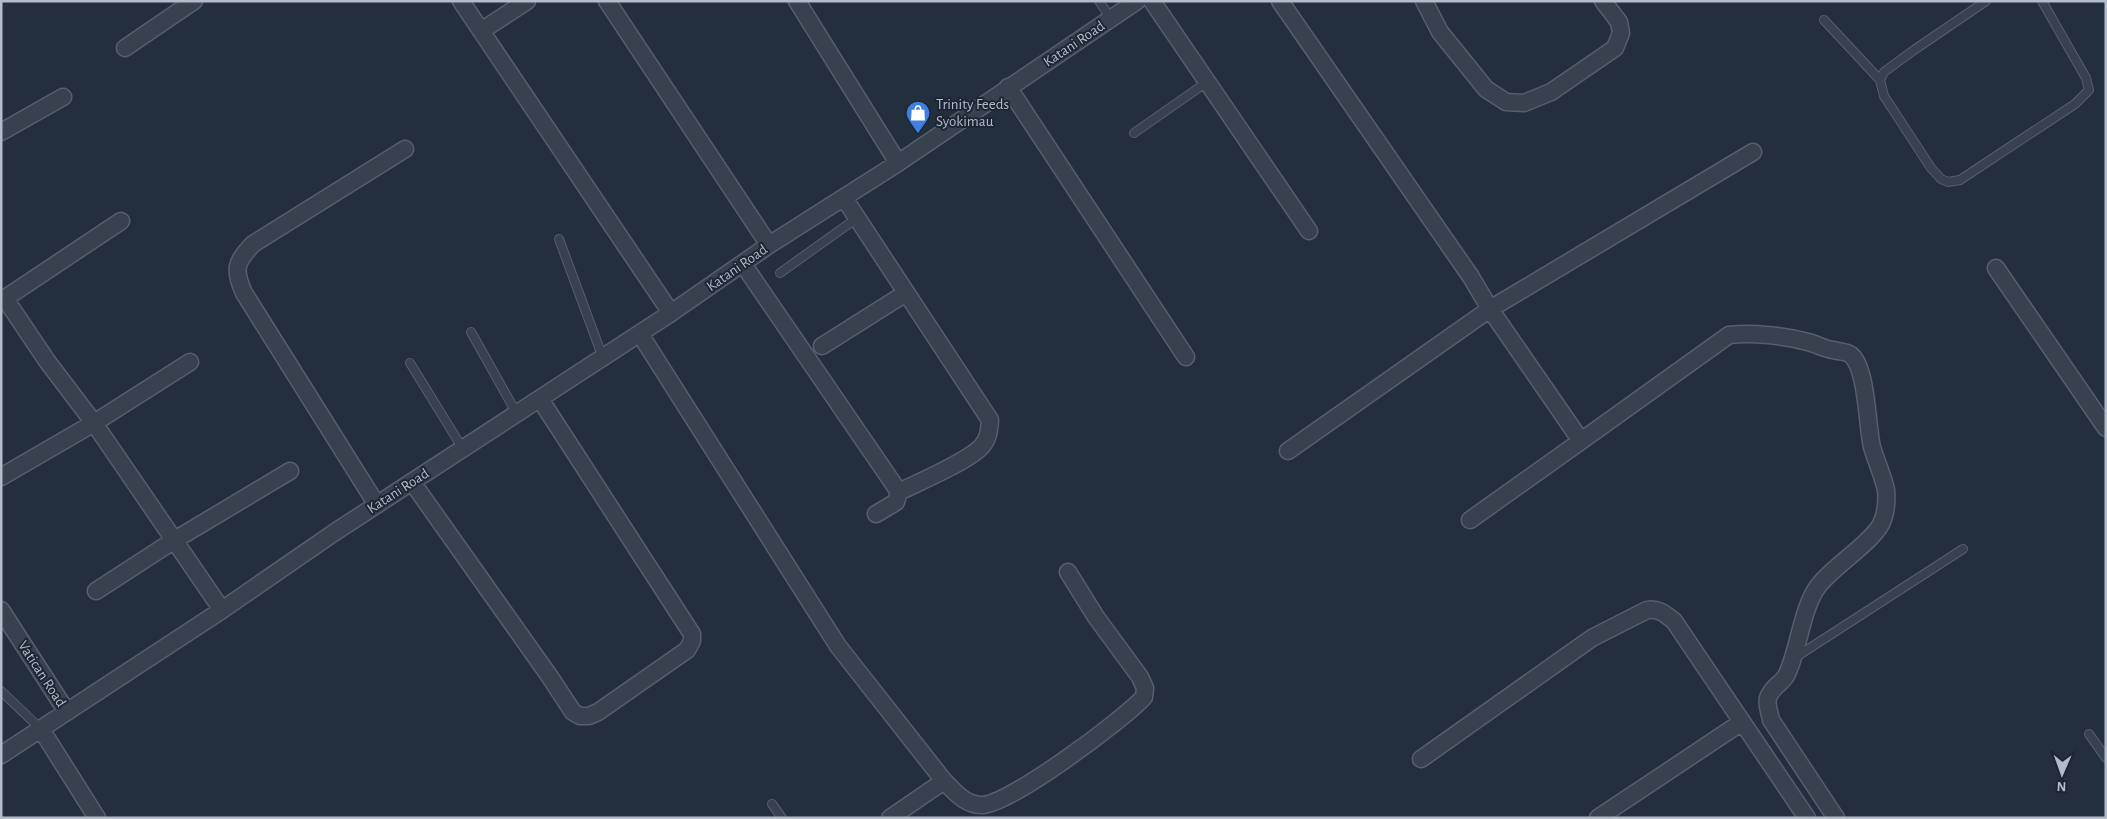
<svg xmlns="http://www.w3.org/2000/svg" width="2107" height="819" font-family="'Alegreya Sans',sans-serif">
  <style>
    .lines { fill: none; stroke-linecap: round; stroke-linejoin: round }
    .service-casing { stroke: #565f6c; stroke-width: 10 }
    .minor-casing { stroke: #565f6c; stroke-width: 19 }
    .service { stroke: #38414e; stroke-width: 8 }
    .minor { stroke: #38414e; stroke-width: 16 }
    .labels { text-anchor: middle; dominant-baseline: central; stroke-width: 4; stroke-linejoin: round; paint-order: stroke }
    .street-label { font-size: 15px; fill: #b4bcc9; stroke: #1d2633 }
    .poi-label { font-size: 15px; fill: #b4bcc9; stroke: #1d2633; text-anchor: start }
  </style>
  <rect width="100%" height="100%" fill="#242f3e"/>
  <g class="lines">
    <defs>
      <path id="service" d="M1099,1L1111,19
        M1986,1L1914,50L1884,72L1880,80L1884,96L1931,168L1941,179L1948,182L1960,180L2075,104L2089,90L2086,78L2042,1
        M1824,20L1880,80
        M1134,133L1207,82
        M559,239L603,358
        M780,273L857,218
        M471,332L517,414
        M410,363L463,449
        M1796,657L1963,549
        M1,691L41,729
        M2089,734L2106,758
        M772,804L782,818"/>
      <path id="minor" d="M461,1L671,313
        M607,1L769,245
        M797,1L898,163
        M1152,1L1309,231
        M1280,1L1471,277L1490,309L1581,441L1729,335C1753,332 1785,336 1808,342C1816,344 1825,349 1833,350C1840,352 1846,351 1851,355C1867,368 1867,426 1872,447C1876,461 1883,476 1886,490C1887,501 1886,514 1881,524C1871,543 1835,565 1819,585C1802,606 1799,649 1787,674C1783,683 1771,687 1768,698C1766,705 1770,713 1771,720L1836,818
        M1424,1L1440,32L1486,89L1506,102L1524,103L1551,92L1615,48L1621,33L1619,22L1603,1
        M481,31L527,1
        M125,48L194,1
        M1008,87L1186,357
        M1,132L63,97
        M844,198L990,420C989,430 989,438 982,446C969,461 919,482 899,492
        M743,264L899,492L896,502L876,514
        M1996,268L2106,428
        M6,300L47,361L94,423L222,610
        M1,301L121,221
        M640,334L838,646L944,781C955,792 965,805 982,805C1009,805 1123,720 1144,697L1145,688L1140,677L1096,617L1068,572
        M822,346L906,293
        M1288,451L1490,309L1753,152
        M1,477L94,423L190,362
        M412,482L550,677L573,712L580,716H589L598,712L687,650L692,641V634L540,399
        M377,505L244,293C233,269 236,262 253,244L405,149
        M1470,520L1581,441
        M96,591L173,541L290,471
        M1,610L67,712
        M41,729L97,818
        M1,755L222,610L335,532L671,313L769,245L898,163L1137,1
        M1421,759L1592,638L1647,610C1659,608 1665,614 1674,621L1807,818
        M890,818L944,781
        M1598,818L1742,722"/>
    </defs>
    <use href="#service" class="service-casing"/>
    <use href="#minor" class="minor-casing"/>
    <use href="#service" class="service"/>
    <use href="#minor" class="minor"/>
  </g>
  <defs>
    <symbol id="shop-pin" viewBox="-11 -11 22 30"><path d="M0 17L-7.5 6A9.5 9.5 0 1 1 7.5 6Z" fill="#3f7fe0" stroke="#1d2633"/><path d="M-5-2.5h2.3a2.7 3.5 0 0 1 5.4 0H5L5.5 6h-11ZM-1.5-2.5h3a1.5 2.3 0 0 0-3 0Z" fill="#fff"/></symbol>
  </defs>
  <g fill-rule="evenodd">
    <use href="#shop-pin" x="904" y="99" width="28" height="38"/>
  </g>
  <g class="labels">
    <g class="street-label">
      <text transform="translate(1074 44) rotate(-34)">Katani Road</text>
      <text transform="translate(737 268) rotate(-35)">Katani Road</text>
      <text transform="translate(398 491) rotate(-33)">Katani Road</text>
      <text transform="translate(42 674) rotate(57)">Vatican Road</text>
    </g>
    <g class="poi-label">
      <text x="936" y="104">Trinity Feeds<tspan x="936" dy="17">Syokimau</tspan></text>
    </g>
  </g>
  <rect width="2107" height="819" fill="none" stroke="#b4bcc9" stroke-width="5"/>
  <g transform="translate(2062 774) rotate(182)" stroke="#1d2633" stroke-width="4" paint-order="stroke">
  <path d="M0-4L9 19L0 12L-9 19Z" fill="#b4bcc9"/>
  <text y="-8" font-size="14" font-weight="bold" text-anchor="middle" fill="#b4bcc9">N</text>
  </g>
</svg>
